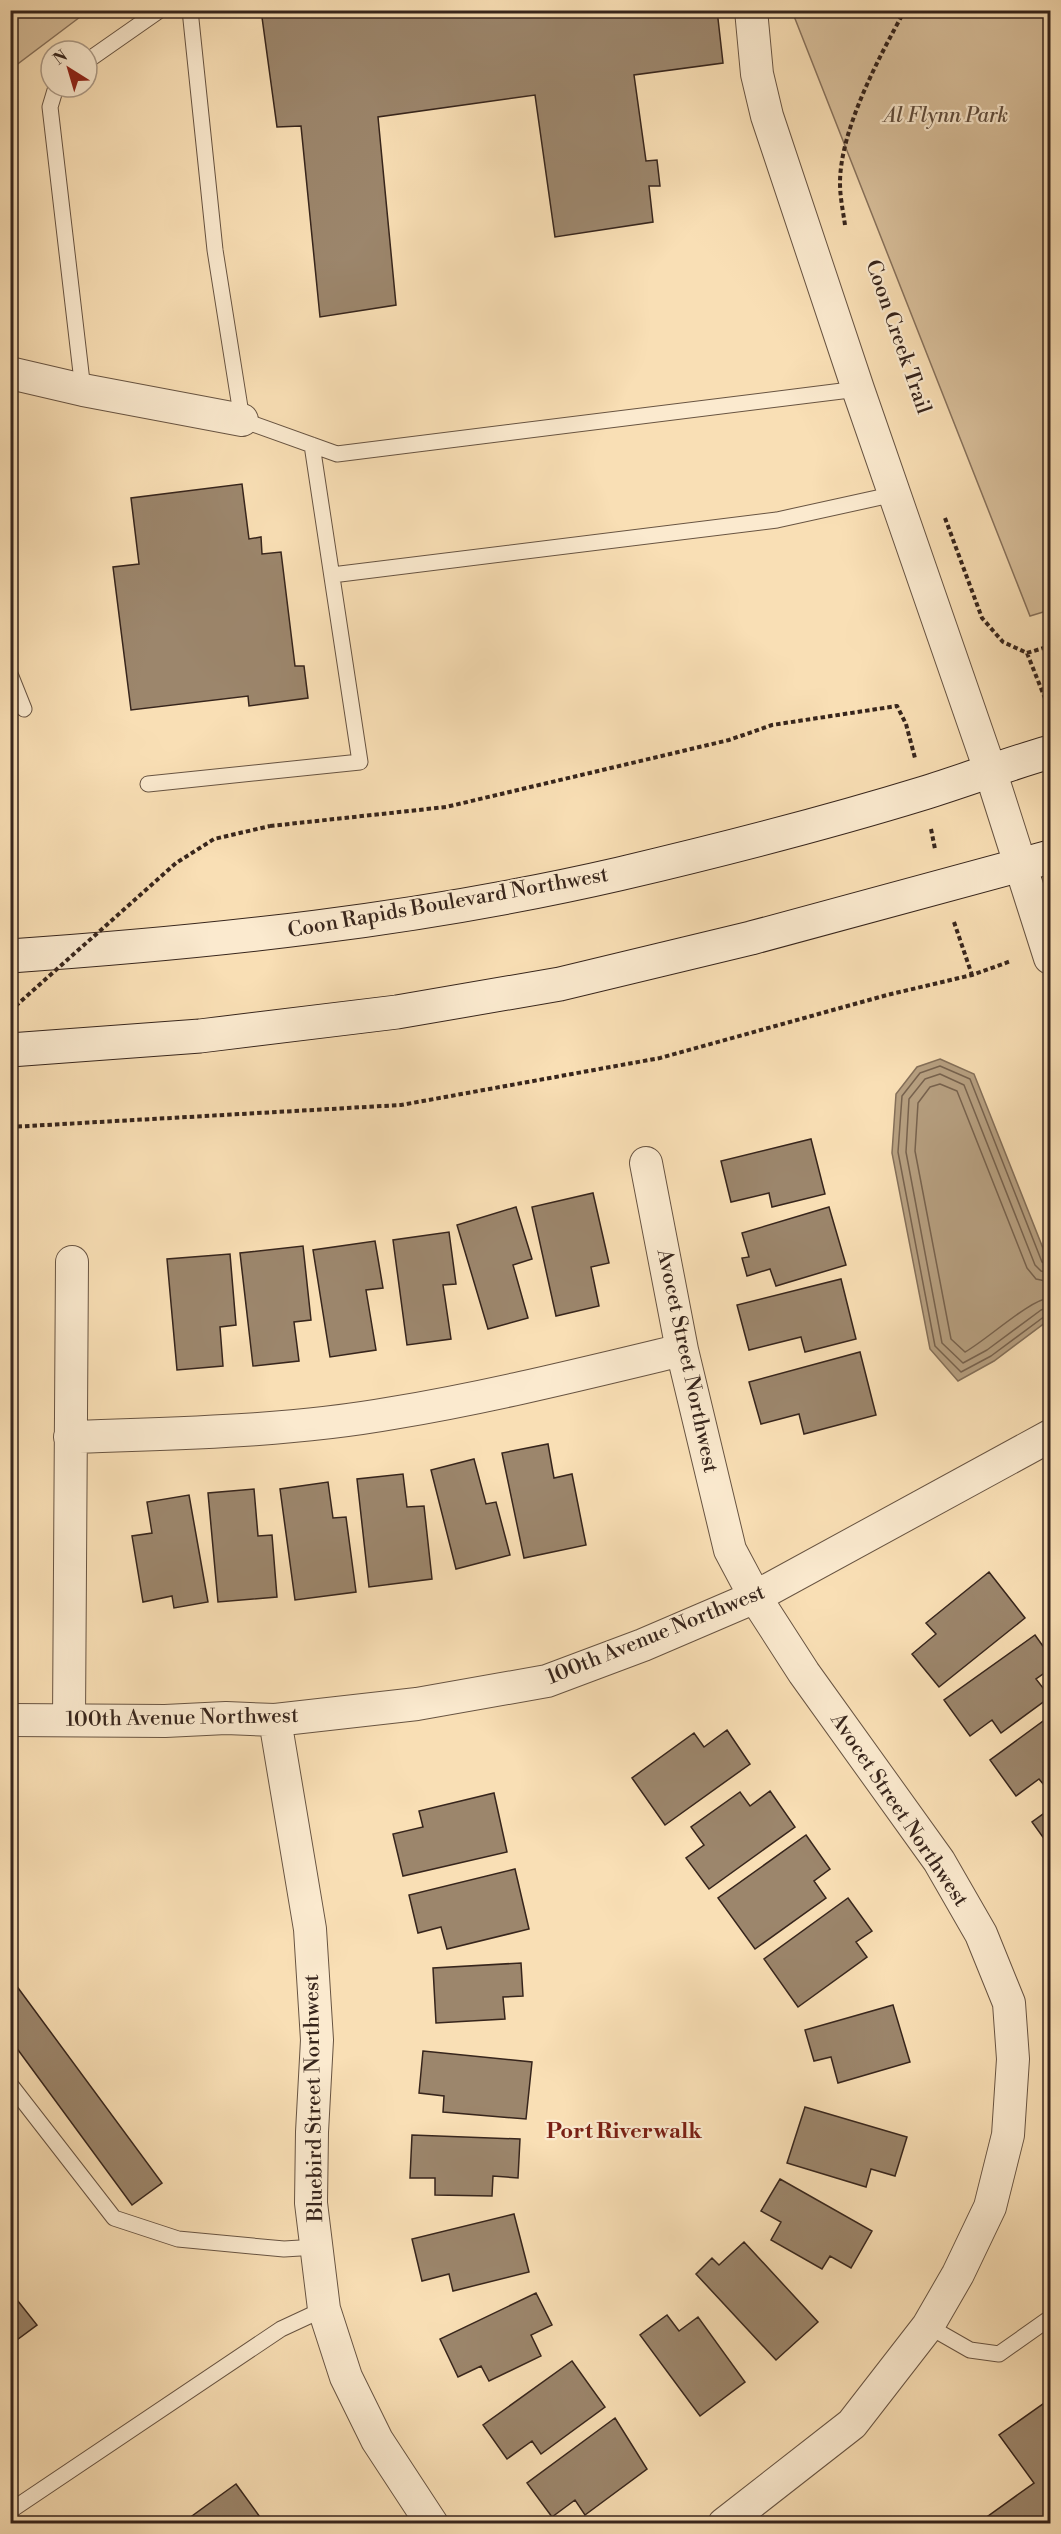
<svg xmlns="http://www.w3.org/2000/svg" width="1061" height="2534" font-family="'Libre Bodoni',serif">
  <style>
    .green { fill: #d8bf9b; stroke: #88725c; stroke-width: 1.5 }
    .water { fill: #b7a081; stroke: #846f59; stroke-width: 1.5 }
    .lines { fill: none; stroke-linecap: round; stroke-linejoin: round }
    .shore { stroke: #77624e; stroke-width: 1.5 }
    .building { fill: #9c866c; stroke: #37251c; stroke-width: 1.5 }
    .service-casing { stroke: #685442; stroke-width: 17 }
    .minor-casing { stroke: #685442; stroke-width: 34 }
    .secondary-casing { stroke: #37251c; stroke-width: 35 }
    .path { stroke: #37251c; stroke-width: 4; stroke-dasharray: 4.5 3; stroke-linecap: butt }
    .service { stroke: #fbeacf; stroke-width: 15 }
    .minor { stroke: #fbeacf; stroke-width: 32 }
    .secondary { stroke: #fbeacf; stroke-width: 33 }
    .path-bridge { stroke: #37251c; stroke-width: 4; stroke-dasharray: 4.5 3; stroke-linecap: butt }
    .labels { text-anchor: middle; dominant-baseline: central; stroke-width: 4.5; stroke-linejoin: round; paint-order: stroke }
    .park-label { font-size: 21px; font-style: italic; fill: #5f4c3c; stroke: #fbeacf }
    .street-label { font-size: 21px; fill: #37251c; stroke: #fbeacf }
    .neighbourhood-label { font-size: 22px; font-weight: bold; fill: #7a1f14; stroke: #fbeacf }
  </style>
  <rect width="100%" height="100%" fill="#f9dfb5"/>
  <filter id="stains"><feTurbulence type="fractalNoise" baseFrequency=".00333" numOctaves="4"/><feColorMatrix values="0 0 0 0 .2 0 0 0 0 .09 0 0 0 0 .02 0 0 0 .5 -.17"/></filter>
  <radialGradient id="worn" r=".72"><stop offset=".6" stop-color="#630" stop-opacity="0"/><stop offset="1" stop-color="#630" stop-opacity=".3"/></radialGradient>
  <path class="green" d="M11,10H88V11L11,69Z
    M792,11H1050V610L1030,616Z"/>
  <path class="water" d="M940,1059L974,1074L1050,1266V1319L994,1361L958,1381L930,1349L892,1153L896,1094L917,1067Z"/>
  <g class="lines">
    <path class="shore" d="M1050,1266L1042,1262L970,1079L940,1066L920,1073L902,1096L898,1152L935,1346L961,1372L991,1356L1045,1316L1050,1315
      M1050,1273L1041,1271L1035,1265L964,1085L940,1074L925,1079L909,1099L906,1152L942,1343L963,1363L987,1350L1041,1310L1050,1307
      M1050,1282L1036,1279L1027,1268L957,1091L940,1084L930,1087L918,1103L915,1151L951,1339L965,1352C987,1340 1030,1299 1050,1298"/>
  </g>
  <path class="building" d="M261,10H717L723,63L634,75L646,161L657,160L660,186H649L653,222L555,237L535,95L378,117L396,305L320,317L301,126L277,127Z
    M242,484L249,539L261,537L262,554L281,552L295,666H304L308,698L249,706L248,696L131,710L113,567L139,564L131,498Z
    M811,1139L825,1194L772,1207L769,1193L731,1202L721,1161Z
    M593,1193L609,1263L591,1267L599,1306L556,1316L532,1207Z
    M516,1207L532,1259L513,1265L528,1318L488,1329L457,1225Z
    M829,1207L846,1265L776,1286L770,1269L747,1276L742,1258L749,1257L742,1233Z
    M449,1232L456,1284L443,1285L451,1339L407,1345L393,1240Z
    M375,1241L383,1288L366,1290L376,1350L330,1357L313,1250Z
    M303,1246L311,1320L294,1322L299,1361L253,1366L240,1253Z
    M230,1254L236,1325L220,1327L223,1366L177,1370L167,1259Z
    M841,1279L856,1339L805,1352L801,1337L749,1350L737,1305Z
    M10,1332L12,1381H10Z
    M860,1352L876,1415L804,1434L799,1414L761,1424L749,1382Z
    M10,1409H13V1457H10Z
    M548,1444L554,1478L572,1474L586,1545L524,1558L502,1453Z
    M474,1459L486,1504L496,1502L510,1555L456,1569L431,1470Z
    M403,1474L407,1507L424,1506L432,1579L369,1587L357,1479Z
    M328,1482L333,1518L346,1517L356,1592L295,1600L280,1489Z
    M254,1489L258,1536L272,1535L277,1597L218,1602L208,1493Z
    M189,1495L208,1602L174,1608L172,1596L143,1602L132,1536L152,1533L147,1502Z
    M10,1557H12L11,1605H10Z
    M989,1572L1025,1618L939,1687L912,1654L936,1634L926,1623Z
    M1035,1635L1050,1656V1669L1036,1679L1050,1697L1001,1733L992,1720L970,1736L944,1700Z
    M1050,1716V1790L1049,1791L1039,1779L1016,1796L990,1760Z
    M727,1730L750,1764L665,1825L632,1778L694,1733L704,1747Z
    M770,1791L795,1827L709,1889L686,1858L704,1845L691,1827L740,1792L750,1806Z
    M494,1793L507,1852L403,1876L393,1834L423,1827L419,1811Z
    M1050,1809V1847L1032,1822Z
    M806,1835L830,1869L814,1881L826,1898L755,1949L718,1898Z
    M515,1869L529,1929L447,1949L441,1927L418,1933L409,1895Z
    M848,1898L872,1931L856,1942L867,1957L798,2007L764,1959Z
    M521,1963L523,1996L503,1997L505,2019L436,2023L433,1968Z
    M10,1977L162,2183L132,2205L10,2039Z
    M893,2005L910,2062L838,2083L831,2057L814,2061L805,2030Z
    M423,2051L532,2062L526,2119L443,2112L444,2096L419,2093Z
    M805,2107L907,2137L895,2176L871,2169L866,2187L787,2163Z
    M412,2135L520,2139L518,2178L493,2176L492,2196L435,2195V2178H410Z
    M780,2179L872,2231L851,2268L830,2256L822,2269L771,2240L781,2222L761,2211Z
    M514,2214L529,2272L453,2291L449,2274L422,2281L412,2239Z
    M744,2242L818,2322L776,2360L696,2274L712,2258L719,2265Z
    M10,2291L37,2325L10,2345Z
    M536,2293L552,2325L531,2335L541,2356L489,2381L481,2366L458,2377L440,2339Z
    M667,2315L679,2331L698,2317L745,2382L700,2416L640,2335Z
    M572,2361L605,2407L541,2454L532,2441L507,2459L483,2425Z
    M1050,2399V2524H977L1034,2483L999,2435Z
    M615,2418L647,2469L585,2515L575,2500L552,2517L527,2483Z
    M236,2484L265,2524H181Z"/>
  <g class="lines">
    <defs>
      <path id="service" d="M190,10L215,250L242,420L337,454L858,389
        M87,61L160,10
        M56,87L50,107L83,390
        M332,575L777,520L895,494
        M10,674L24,709
        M148,784L360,762L312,445
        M10,2084L114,2218L178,2239L284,2249L317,2247
        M928,2326L970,2350L999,2354L1050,2318
        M10,2511L281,2329L324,2309"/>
      <path id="minor" d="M751,10L757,74L767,116L858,389L990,770L1050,958
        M10,373L83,390L242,420
        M646,1163L682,1350L730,1550L755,1597L804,1673L939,1861L981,1934L1009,2003L1013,2059L1008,2135L990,2207L958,2274L928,2326L852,2424L724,2524
        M70,1437C178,1433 286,1432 393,1413C490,1397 586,1373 682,1350
        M10,1720L165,1721L226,1718L275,1720L417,1704L547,1681L643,1645L755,1597L1050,1436
        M69,1720L72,1262
        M275,1720L310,1929L317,2040L312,2132L311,2203L324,2309L346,2377L377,2440L432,2524"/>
      <path id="secondary" d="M10,956C214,942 419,920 619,874C721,850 823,824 924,793C966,780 1008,764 1050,752
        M10,1050L200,1036L397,1012L560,984L751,938L1050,857"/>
    </defs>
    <use href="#service" class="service-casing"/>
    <use href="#minor" class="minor-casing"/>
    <use href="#secondary" class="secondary-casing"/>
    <path class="path" d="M845,225C843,211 840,197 840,183C840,130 879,57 905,10
      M945,518L982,618L1003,642L1027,653
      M1027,653L1050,711
      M1027,653L1050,646
      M270,826L446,807L729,740L772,725L897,706L906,724L915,758
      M931,829L935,849
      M954,922L972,975
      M10,1127L401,1105L660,1058L887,995L972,975L1011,961"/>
    <use href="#service" class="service"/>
    <use href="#minor" class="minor"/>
    <use href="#secondary" class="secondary"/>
    <path class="path-bridge" d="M10,1011L176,863L214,839L270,826"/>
  </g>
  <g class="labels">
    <g class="park-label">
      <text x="946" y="116">Al Flynn Park</text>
    </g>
    <g class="street-label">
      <text transform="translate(898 337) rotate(71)">Coon Creek Trail</text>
      <text transform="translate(448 903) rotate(-10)">Coon Rapids Boulevard Northwest</text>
      <text transform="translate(687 1361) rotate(78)">Avocet Street Northwest</text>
      <text transform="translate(656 1635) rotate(-22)">100th Avenue Northwest</text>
      <text transform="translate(182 1718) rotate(-1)">100th Avenue Northwest</text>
      <text transform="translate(899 1810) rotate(56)">Avocet Street Northwest</text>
      <text transform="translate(314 2098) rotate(-91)">Bluebird Street Northwest</text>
    </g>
    <g class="neighbourhood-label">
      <text x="624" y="2131">Port Riverwalk</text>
    </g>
  </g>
  <rect width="1061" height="2534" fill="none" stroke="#f9dfb5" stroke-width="36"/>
  <rect x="12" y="12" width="1037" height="2510" fill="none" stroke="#37251c" stroke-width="3"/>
  <rect x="18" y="18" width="1025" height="2498" fill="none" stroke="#37251c" stroke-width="1.5"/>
  <g transform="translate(69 69) rotate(323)"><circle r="28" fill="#fbeacf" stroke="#ad9b87" stroke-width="1.5"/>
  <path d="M0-4.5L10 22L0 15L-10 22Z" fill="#8f2418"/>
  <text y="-9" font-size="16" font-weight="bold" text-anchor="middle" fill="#37251c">N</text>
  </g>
  <rect width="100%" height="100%" filter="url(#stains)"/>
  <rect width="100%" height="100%" fill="url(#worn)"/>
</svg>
